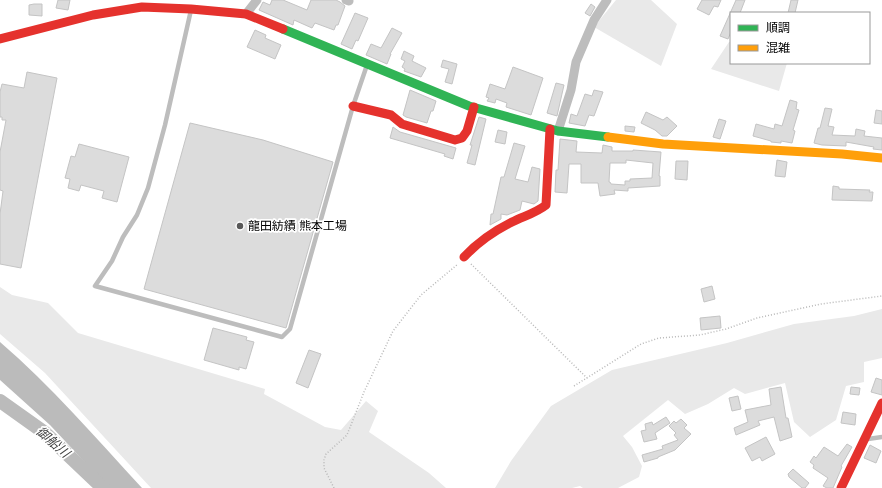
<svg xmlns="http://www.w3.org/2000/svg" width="882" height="488" font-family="Figtree,'Noto Sans JP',sans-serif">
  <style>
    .green { fill: #e9e9e9 }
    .water { fill: #bbb }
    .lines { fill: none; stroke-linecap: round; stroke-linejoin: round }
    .river { stroke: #bbb; stroke-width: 14 }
    .building { fill: #dcdcdc; stroke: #c4c4c4; fill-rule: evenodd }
    .path { stroke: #b8b8b8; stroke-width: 1.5; stroke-dasharray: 1 2; stroke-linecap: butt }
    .lane { stroke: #bdbdbd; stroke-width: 4.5 }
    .street { stroke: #bdbdbd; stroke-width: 9 }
    .fast { stroke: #30b455; stroke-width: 9 }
    .slow { stroke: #ff9f0a; stroke-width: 9 }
    .jam { stroke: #e5322d; stroke-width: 9 }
    .poi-dot { fill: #595959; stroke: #fff; stroke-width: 1.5 }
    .labels { text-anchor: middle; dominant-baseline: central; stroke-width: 3.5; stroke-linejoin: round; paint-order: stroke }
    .poi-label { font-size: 12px; fill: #000; stroke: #fff; text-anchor: start }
    .water-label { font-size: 13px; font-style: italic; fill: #3f3f3f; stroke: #fff }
  </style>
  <rect width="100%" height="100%" fill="#fff"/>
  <path class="green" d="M616,0H651L677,24L661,66L594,27Z
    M729,42H731V63H787L779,91L711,69Z
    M0,287L12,295L48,303L78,333L265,389L264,394L325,427L341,430L366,401L378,411L369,432L429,473L446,488H151L45,373L0,334Z
    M882,309V358L864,362V382L846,386L836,420L810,437L794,422L785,383L745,394L734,388L708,404L685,414L668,400L623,436L632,447L642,466L639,477L618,488H583L580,486L572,488H495L511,461L551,406L612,370L727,343L794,324L854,316Z"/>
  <path class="water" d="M0,342C51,386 96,438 142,488H109L50,425L0,380Z"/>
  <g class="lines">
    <path class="river" d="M0,401L45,433L103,488"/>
  </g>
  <path class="building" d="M58,0H70L68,10L56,8Z
    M272,0H283L307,10L311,0H336L340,2L345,6L338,25H336L334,30L315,23L312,28L294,20L293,25L259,10L263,2L270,5Z
    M702,0H721L718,7L714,6L709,15L697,9Z
    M736,0H745L740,13H731V32L728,39L720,36Z
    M791,0H798L795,13H788Z
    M34,4H42V16L29,15V5Z
    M591,4L595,7L590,16L585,13Z
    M355,13L368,18L358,41L356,40L352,49L341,44Z
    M392,28L402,33L390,54H391L387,64L366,55L371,44L381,48Z
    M255,30L266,35L265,38L281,45L275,59L247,47Z
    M404,51L414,56L412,61L426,68L421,77L404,71L405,69L402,67L405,61L401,59Z
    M443,60L457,64L452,84L445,82L449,69L441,67Z
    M513,67L543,78L531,115L506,107L507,103L496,99L495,103L487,101L489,98L486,97L490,84L505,89Z
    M27,72L57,78L21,268L0,264V214L3,191L0,190V152L6,120H2V117H0V92L2,84L24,88Z
    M556,83L564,85L557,116L547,113Z
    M410,90L436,101L433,111H431L427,123L406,117L403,115Z
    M594,90L603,92L594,116L589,115L585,126L569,123L571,114L577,116L585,94L592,96Z
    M790,100L797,102L796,109L799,110L793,130L795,131L792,143L781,141V143L771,142V141L753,136L756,124L774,129L775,124L782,126Z
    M825,108L832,109L828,126L834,127L832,135L855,136L856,129L865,131L864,136L882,138V150L873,149L874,147L846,142V146L822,145L814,143L818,128H820Z
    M876,110L882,111V124L874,123Z
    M646,112L663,120L667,117L677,126L667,136H662L655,130L641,123Z
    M479,117L486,119L475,165L467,163L472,145H470Z
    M719,119L726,121L720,139L713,137Z
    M190,123L263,140L333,162L286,328L144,289Z
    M625,126L635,127L634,132L625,131Z
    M393,127L400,132L456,148L453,159L444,156L445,154L390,138Z
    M498,130L507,132L505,144L495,142Z
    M560,139L577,141L576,152L602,153L603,145L612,147V151H633V150L661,152L659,176H660V186L628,188V191L614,190L615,194L600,196L598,183H581V164H569L567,193L555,192L556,170H558ZM626,160L653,163L652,178L630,179V181H625V185L611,184L610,182H609L610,163H626Z
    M514,143L525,146L515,179L528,182L532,167L540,169L538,201L534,204L522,201L520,210L507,215L501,214V219L490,225L491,214H493L501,177H504Z
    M79,144L129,157L117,202L102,198L104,191L81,185L79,191L68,188L70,179L65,178L71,156L75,157Z
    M777,160L787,162L785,177L775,176Z
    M676,161H688L687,180L675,179Z
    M833,186L839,187V189L870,190L869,192H873L872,201L832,200Z
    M712,286L715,299L704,302L701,289Z
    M720,316L721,328L701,330L700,318Z
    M213,328L247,337L246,340L254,342L246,369L239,367V370L204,360Z
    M309,350L321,354L308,388L296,383Z
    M876,378L882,380V395L871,392Z
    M781,387L786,418H788L792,437L780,441L774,417L758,421L760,425L736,435L734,428L748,422L745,410L771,405L769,389Z
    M851,387L860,388L859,395L850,394Z
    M738,396L741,409L732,411L729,398Z
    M843,412L856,414L855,425L841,423Z
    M666,417L670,423L655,433L657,439L644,442L641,431L646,430L645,424L652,422L653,425Z
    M681,419L687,425L684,428L691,434L675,450L658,457V458L644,462L642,455L663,449L662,446L678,440L674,435L676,433L669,426L674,421L676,423Z
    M766,437L775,454L762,461L760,457L752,461L745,448Z
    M847,444L852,447L841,466L842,467L833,488H827L823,486L828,478L813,468L814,465L810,462L814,456L816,458L824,447L838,456Z
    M870,445L881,451L876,463L864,458Z
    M793,469L809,483L805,488H802L789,477L788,474Z"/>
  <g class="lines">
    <path class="path" d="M471,264L587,378
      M574,386L641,344L659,338L700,335L726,329L757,318L821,304L882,296
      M334,488L324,468V460L326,454L347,435L364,392L393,331L421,295L458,264"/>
    <path class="lane" d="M191,10L165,125L148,188L137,215L123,237L112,261L95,286L282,337L290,329L353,106L367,65
      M868,439L882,437"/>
    <path class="street" d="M346,0L349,1
      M246,14L257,0
      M558,131L571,90L576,62L594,20L607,0"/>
    <path class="fast" d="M283,29L469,106L558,131L608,137"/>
    <path class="slow" d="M608,137L663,144L842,154L882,158"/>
    <path class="jam" d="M0,39L93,15L142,7L191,9L246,14L283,29
      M353,106L391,115L402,124L455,140L462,138L467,131L474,107
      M464,257C478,242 494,231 512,222C524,216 536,213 546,205L550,129
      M841,488L882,403"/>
  </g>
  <circle class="poi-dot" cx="240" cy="226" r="4"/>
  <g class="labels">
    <g class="poi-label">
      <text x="248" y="226">龍田紡績 熊本工場</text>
    </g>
    <g class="water-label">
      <text transform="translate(53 442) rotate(41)">御船川</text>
    </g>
  </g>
  <rect x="730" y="12" width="140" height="52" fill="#ffffff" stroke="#999999"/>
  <rect x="738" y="25" width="20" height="6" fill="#30b455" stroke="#999999"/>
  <text x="766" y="32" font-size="12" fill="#000000">順調</text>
  <rect x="738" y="45" width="20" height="6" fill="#ff9f0a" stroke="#999999"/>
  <text x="766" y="52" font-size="12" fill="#000000">混雑</text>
</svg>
